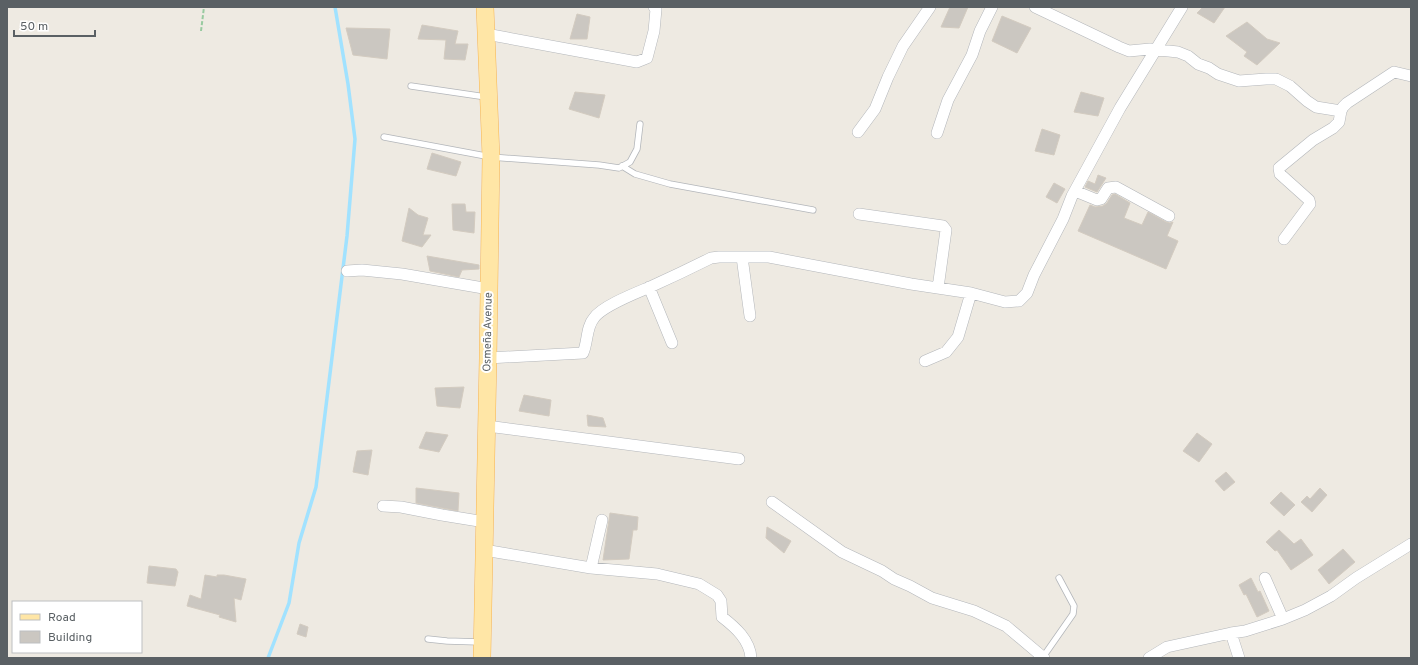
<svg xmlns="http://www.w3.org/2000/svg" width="1418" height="665" font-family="Overpass,sans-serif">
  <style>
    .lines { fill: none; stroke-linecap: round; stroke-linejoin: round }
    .stream { stroke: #a1e2ff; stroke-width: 3.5 }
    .building { fill: #cbc7c1; stroke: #d3cbc0 }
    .service-casing { stroke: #b3b6ba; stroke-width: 7 }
    .minor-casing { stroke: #b3b6ba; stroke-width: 12 }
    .primary-casing { stroke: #f7b452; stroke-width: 18 }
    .path { stroke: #98caa0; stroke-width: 2; stroke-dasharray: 4 2; stroke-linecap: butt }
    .service { stroke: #fff; stroke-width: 5.5 }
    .minor { stroke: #fff; stroke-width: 11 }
    .primary { stroke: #ffe6a6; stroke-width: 17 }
    .labels { text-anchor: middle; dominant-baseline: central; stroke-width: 4; stroke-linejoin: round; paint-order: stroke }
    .street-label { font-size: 11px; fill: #5a6064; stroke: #fff }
  </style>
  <rect width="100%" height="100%" fill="#eeeae2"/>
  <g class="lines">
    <path class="stream" d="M268,658L289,603L299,543L316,487L347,236L355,139L348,84L335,7"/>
  </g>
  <path class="building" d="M950,7H968L959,28L941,27Z
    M1203,7H1225L1214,23L1197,13Z
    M577,14L590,17L587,39H570Z
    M1002,16L1031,28L1017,53L992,41Z
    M1247,22L1267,39L1280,43L1257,65L1244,56L1247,52L1226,36Z
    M422,25L458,31L455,44H468L465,60L444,59L446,40L418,39Z
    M346,28L390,29L387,59L353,55Z
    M575,92L605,95L599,118L569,109Z
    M1081,92L1104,98L1098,116L1074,112Z
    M1042,129L1060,135L1054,155L1035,151Z
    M432,153L461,162L456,176L427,169Z
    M1098,175L1106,178L1097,192L1085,187L1088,181L1095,184Z
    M1054,183L1065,189L1057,203L1046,197Z
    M1115,194L1130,203L1124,218L1142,225L1148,212L1166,222L1170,223L1173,222L1167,236L1178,241L1166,269L1078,231L1090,205L1095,207L1103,206L1107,203L1112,195Z
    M452,204H465L466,212H475L474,233L453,230Z
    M409,208L418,215L428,218L423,235H431L422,247L402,241Z
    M427,256L479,265V269L462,270L459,277L430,271Z
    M464,387L460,408L437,406L435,388Z
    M524,395L551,400L549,416L519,411Z
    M587,415L603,418L606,427L588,426Z
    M426,432L448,435L439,452L419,448Z
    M1197,433L1212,444L1199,462L1183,451Z
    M372,450L368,475L353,472L357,451Z
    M1226,472L1235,482L1224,491L1215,481Z
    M416,488L459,493L458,511L416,503Z
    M1320,488L1327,495L1312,512L1301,502L1307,496L1310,499Z
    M1281,492L1295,505L1284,516L1270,503Z
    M610,513L638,517L637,530H633L629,559L603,560Z
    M767,527L791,541L784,553L766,538Z
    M1279,530L1294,544L1301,539L1313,555L1291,570L1277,550L1275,551L1266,542Z
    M1343,549L1355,562L1329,584L1318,570Z
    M149,566L176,569L178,572L175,586L147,583Z
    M205,575L217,577V575H224L246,579L241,600L234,598L236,622L219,617L220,615L187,606L190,595L201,599Z
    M1251,578L1258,592L1260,591L1269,611L1257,617L1246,594L1244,595L1239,585Z
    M300,624L308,627L306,637L297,634Z"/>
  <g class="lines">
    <defs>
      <path id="service" d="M411,86L486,97
        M384,137L491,157L599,165L619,168L630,162L637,149L640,124
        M622,166L635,174L670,184L813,210
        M428,639L447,641L480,642
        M1043,657L1073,614L1074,606L1059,578"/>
      <path id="minor" d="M1035,7L1119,47L1129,51L1150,49L1178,52L1188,56L1198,64L1209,68L1218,74L1239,81L1266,79H1276L1290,86L1307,101L1316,107L1341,111L1343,107L1347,103L1394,72L1411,76
        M486,34L637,62L647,58L654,31L656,9L654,7
        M858,132L875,109L888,77L903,46L930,7
        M937,133L948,100L972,55L980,31L992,7
        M1075,191L1097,200L1101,199L1108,188L1116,187L1169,216
        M859,214L943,226L946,230L938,288
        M1284,239L1310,204L1309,200L1280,174L1279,168L1313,140L1333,128L1339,122L1341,111
        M742,257L750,316
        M347,271L362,270L402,274L489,289
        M649,287L672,343
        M488,358L583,353C588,342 586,327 594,318C602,306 636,293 650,287C670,278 691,268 711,258L719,257H769L911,284L971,293L1005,302L1019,301L1027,293L1034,275L1063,219L1072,196L1120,108L1182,7
        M925,361L946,352L958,337L971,293
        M487,426L739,459
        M772,502L842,552L882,571L894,579L910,586L932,598L974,611L1006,626L1044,658
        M383,506L401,507L442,515L485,522
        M484,550L591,568L657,574L699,584L717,595L721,601L722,617C735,627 750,640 751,658
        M591,568L602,520
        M1265,578L1283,619
        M1231,633L1239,658
        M1149,658L1167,647L1231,633L1245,631L1283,619L1305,610L1331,596L1356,578L1411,544"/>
      <path id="primary" d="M482,658L488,358L491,157L485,7"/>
    </defs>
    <use href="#service" class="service-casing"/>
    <use href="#minor" class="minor-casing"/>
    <use href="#primary" class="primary-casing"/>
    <path class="path" d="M201,31L204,7"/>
    <use href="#service" class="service"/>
    <use href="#minor" class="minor"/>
    <use href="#primary" class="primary"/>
  </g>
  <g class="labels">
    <g class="street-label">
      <text transform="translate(488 332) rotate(-89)">Osmeña Avenue</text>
    </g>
  </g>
  <rect width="1418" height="665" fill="none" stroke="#5a6064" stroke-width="16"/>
  <rect x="12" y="601" width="130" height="52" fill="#ffffff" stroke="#bdbfc1"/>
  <rect x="20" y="614" width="20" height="6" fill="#ffe6a6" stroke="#bdbfc1"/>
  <text x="48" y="621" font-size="12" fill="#5a6064">Road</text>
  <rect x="20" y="631" width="20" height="12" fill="#cbc7c1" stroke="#bdbfc1"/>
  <text x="48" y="641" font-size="12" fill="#5a6064">Building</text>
  <path d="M14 30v6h81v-6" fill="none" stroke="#5a6064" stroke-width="2"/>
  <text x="20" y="30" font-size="12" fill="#5a6064" stroke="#ffffff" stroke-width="3" paint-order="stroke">50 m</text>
</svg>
